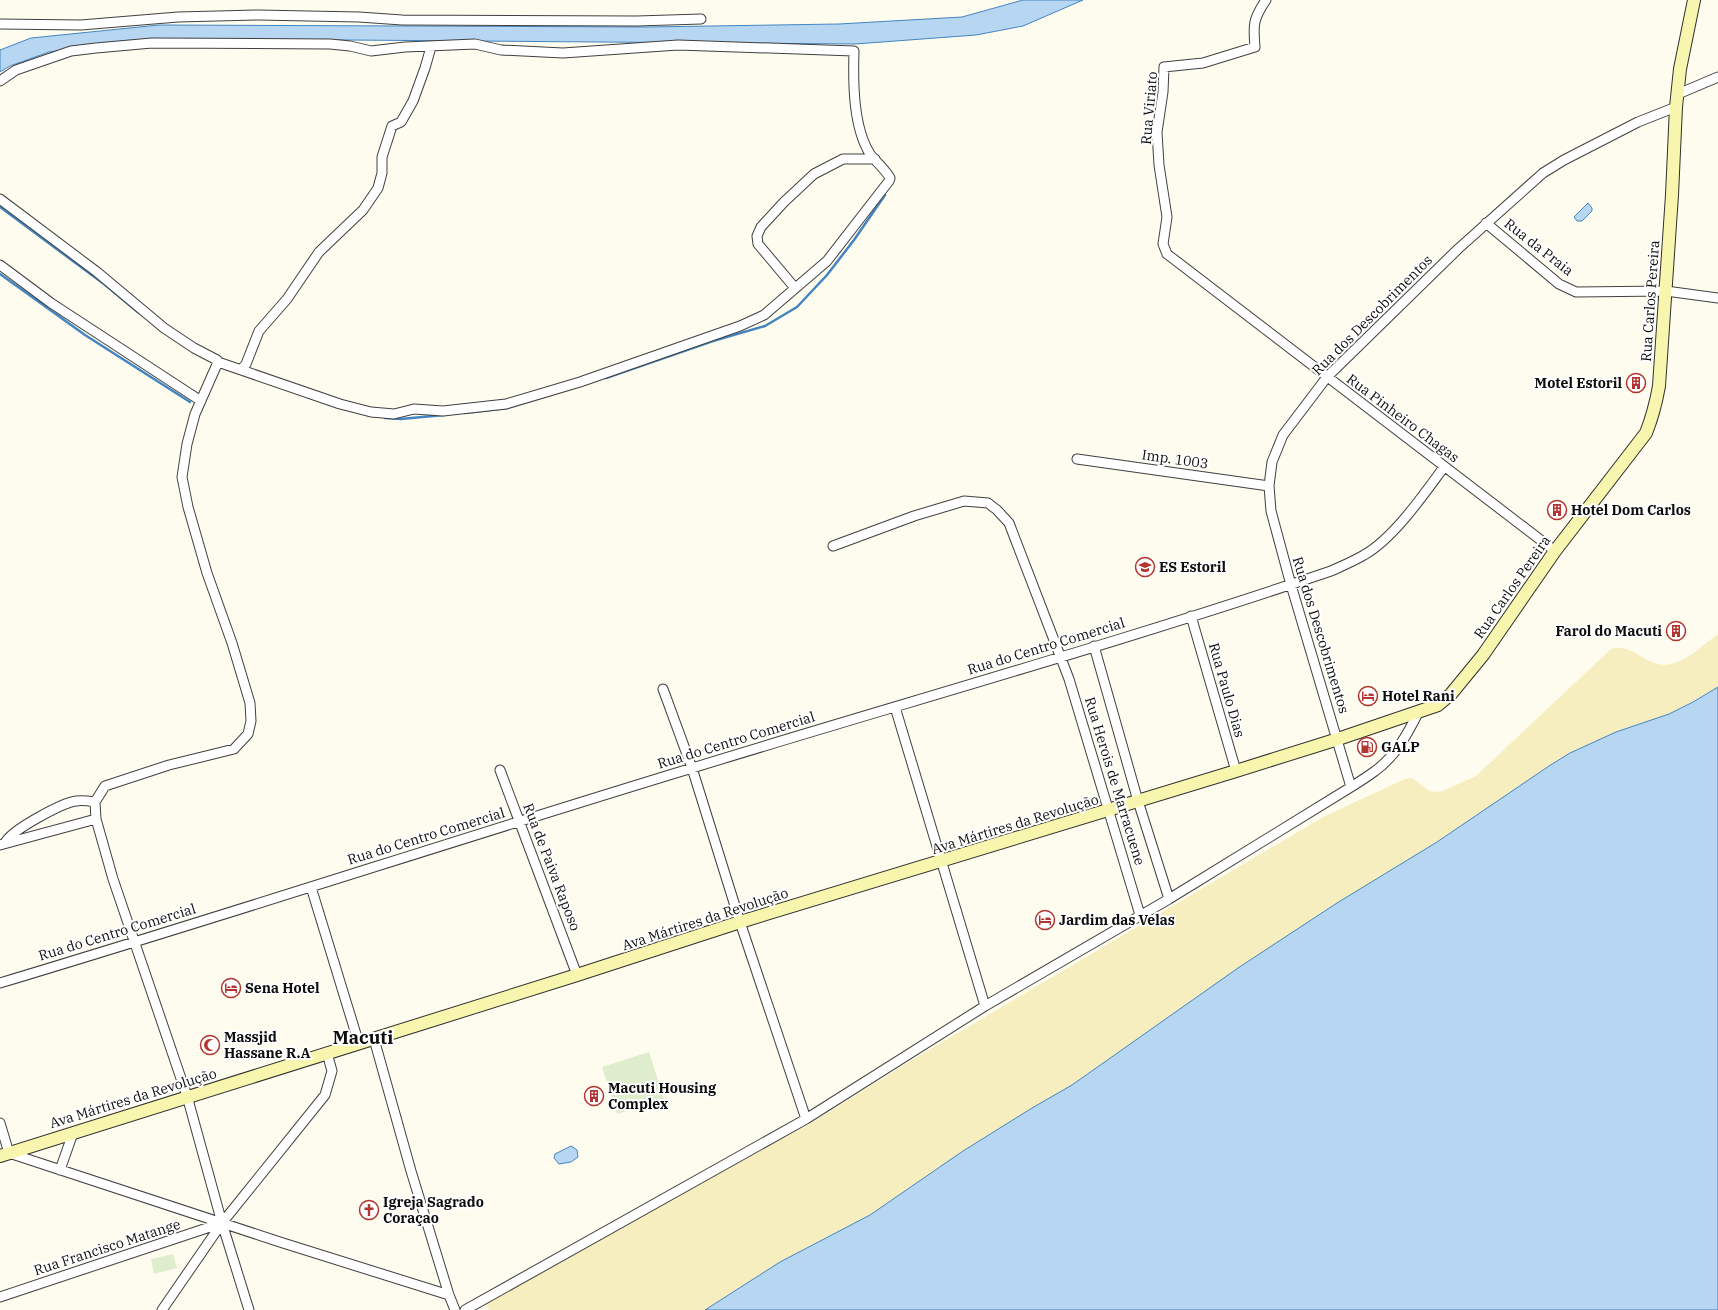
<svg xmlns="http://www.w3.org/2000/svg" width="1718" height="1310" font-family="'IBM Plex Serif',serif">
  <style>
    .sand { fill: #f6eebe }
    .pitch { fill: #deedcb }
    .water { fill: #b6d6f1; stroke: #4385c2 }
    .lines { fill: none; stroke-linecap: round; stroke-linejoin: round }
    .stream { stroke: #4385c2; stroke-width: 2.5 }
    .street-casing { stroke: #404040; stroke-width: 11 }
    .secondary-casing { stroke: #2f2f2f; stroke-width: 14 }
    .street { stroke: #fff; stroke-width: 9 }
    .secondary { stroke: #f8f6ae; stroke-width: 12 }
    .labels { text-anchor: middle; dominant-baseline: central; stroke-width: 4; stroke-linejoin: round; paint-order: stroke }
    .street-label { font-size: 14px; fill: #0d0d0d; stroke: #fff }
    .poi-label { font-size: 14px; font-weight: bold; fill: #0d0d0d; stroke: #fff; text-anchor: start }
    .district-label { font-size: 18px; font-weight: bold; fill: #0d0d0d; stroke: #fff }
  </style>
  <rect width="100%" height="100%" fill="#fefcee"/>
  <path class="sand" d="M1718,634V687L1713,690L1669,714L1616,732L1570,753L1549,766L1437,842L1337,903L1072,1085L1032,1108L963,1151L870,1215L780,1262L705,1310H489L485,1303L635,1218L808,1125L907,1063L1325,816L1405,779L1412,778L1429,791L1436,792L1443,791L1476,776L1611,649C1634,642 1646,670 1671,664C1689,660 1704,644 1718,634Z"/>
  <path class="pitch" d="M649,1052L664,1099L617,1114L602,1067Z
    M173,1254L177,1268L154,1274L151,1259Z"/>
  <path class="water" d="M1023,0H1083L1023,26L976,35L855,44L218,39L104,44L49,52L10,66L0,72V50L31,38L159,25L647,27L839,24L962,17Z
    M1588,203L1592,208V211L1582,221H1577L1574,217Z
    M1718,687V1310H705L780,1262L870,1215L963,1151L1032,1108L1072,1085L1238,968L1337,903L1437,842L1549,766L1570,753L1616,732L1669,714L1693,702Z
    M571,1146L577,1150L578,1157L571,1162L559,1164L554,1158L555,1154Z"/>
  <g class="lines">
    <path class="stream" d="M0,207L104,284L139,313
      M0,274L85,335L190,402
      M606,378L713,341L765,326L797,307L827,275L854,240L885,195
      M465,413L508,408
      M385,418L401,419L444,415"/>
    <defs>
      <path id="street" d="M1266,0C1253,19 1253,25 1255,47L1203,63L1164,67L1163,92L1157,132L1159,165L1167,217L1163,244L1167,254L1555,551
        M0,24L81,25L178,17L258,15L359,17L402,20L637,21L701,19
        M0,81L16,70L71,51L96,48L152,43L330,44L350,46L371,51L405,47L475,44L501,50L563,53L678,45L854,51C853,82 853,127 870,154C876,162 885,169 890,178L889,181L827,261L764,315L740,326L580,382L506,404L443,411L414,409L394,414L371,412L340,404L218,362L217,360L194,348L164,328L97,272L0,199
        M1678,94L1718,77
        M1486,223L1559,284L1576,292L1666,291L1718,298
        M0,265L51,303L201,401
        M795,288L758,244L757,236L761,227L784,202L814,174L843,159H875
        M241,370L246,364L259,331L287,299L319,252L363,210L378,188L382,173V157L392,126L401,122L413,101L425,68L431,47
        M1077,459L1269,486
        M833,546L914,516L964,501L988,503L997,510L1009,523L1069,679L1140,915
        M1191,616L1236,771
        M1094,646L1138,801L1169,899
        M663,689L692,768L740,922L806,1119
        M895,707L985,1006
        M500,770L577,975
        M1351,787L1291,585L1271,511L1269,486L1272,462L1283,435L1327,377L1458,249L1543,173L1564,160L1638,122L1676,107
        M96,819L95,802L105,786L169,765L234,749L248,734L251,721L250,703L232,643L207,573L188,507L182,477L187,444L195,414L218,362
        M5,843C11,830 62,803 76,801C82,800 89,801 95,802
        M0,845L96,819L113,879L187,1096L222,1223L249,1310
        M311,887L359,1044
        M0,983C230,914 459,839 689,769C903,703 1119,643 1331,571C1342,566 1354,561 1364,555C1394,538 1424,494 1444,467
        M374,1039L411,1171L449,1295L455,1310
        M0,1123L9,1153L283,1243L449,1295
        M60,1170L73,1133
        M0,1297L222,1223
        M162,1310L222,1223L325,1095L332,1071L327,1053
        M465,1310L806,1119L985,1006L1169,899L1351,787C1359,782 1367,777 1375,771C1396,756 1408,733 1419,711"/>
      <path id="secondary" d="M0,1156L577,975L740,922L1236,771L1338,739L1438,705L1451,694L1483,655L1555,551L1646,433C1652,418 1656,403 1659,386L1672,195L1676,107L1680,69L1694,0"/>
    </defs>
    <use href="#street" class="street-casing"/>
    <use href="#secondary" class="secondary-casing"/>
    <use href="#street" class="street"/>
    <use href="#secondary" class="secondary"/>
  </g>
  <defs>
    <symbol id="building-ring" viewBox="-11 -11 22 22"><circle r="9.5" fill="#fff" stroke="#b13530" stroke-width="1.5"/><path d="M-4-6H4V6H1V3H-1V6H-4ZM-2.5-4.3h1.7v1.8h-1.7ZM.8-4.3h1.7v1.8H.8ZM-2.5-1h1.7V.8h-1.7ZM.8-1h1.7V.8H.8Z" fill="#b13530"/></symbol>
    <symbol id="school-ring" viewBox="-11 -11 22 22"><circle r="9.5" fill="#fff" stroke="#b13530" stroke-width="1.5"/><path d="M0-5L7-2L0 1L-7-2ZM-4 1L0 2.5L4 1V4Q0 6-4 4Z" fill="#b13530"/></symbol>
    <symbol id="hotel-ring" viewBox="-11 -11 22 22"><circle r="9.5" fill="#fff" stroke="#b13530" stroke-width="1.5"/><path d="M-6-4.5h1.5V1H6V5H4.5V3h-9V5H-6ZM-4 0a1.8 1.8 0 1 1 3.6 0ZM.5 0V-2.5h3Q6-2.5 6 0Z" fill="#b13530"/></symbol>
    <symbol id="fuel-ring" viewBox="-11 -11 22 22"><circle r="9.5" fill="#fff" stroke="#b13530" stroke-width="1.5"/><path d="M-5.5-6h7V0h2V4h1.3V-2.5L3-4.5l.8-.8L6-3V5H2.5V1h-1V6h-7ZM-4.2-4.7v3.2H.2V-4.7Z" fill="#b13530"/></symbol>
    <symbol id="mosque-ring" viewBox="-11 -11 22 22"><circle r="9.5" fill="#fff" stroke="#b13530" stroke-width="1.5"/><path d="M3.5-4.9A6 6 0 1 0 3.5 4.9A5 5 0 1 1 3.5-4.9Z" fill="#b13530"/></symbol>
    <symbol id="church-ring" viewBox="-11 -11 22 22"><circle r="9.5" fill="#fff" stroke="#b13530" stroke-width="1.5"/><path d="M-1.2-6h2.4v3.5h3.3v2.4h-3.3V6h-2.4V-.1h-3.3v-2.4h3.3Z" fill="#b13530"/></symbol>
  </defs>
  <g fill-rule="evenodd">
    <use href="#building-ring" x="1625" y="372" width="22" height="22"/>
    <use href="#building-ring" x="1546" y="499" width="22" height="22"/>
    <use href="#school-ring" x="1134" y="556" width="22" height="22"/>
    <use href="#building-ring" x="1665" y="620" width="22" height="22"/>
    <use href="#hotel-ring" x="1357" y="685" width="22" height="22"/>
    <use href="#fuel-ring" x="1356" y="736" width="22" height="22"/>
    <use href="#hotel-ring" x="1034" y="909" width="22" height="22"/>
    <use href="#hotel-ring" x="220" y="977" width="22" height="22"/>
    <use href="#mosque-ring" x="199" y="1034" width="22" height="22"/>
    <use href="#building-ring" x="583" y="1085" width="22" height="22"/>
    <use href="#church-ring" x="358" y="1199" width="22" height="22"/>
  </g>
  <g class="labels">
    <g class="street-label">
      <text transform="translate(1149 108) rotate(-85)">Rua Viriato</text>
      <text transform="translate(1539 247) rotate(38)">Rua da Praia</text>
      <text transform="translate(1650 301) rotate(-86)">Rua Carlos Pereira</text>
      <text transform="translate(1372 315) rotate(-45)">Rua dos Descobrimentos</text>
      <text transform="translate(1403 418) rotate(37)">Rua Pinheiro Chagas</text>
      <text transform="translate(1175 459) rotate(8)">Imp. 1003</text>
      <text transform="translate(1512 587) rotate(-55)">Rua Carlos Pereira</text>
      <text transform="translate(1321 635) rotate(73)">Rua dos Descobrimentos</text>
      <text transform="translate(1046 646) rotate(-17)">Rua do Centro Comercial</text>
      <text transform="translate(1227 690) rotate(74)">Rua Paulo Dias</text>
      <text transform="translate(736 740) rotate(-17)">Rua do Centro Comercial</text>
      <text transform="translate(1115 781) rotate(73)">Rua Herois de Marracuene</text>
      <text transform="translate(1015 824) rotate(-17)">Ava Mártires da Revolução</text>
      <text transform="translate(426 836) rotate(-17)">Rua do Centro Comercial</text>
      <text transform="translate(552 867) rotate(69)">Rua de Paiva Raposo</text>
      <text transform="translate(705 919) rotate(-18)">Ava Mártires da Revolução</text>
      <text transform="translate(117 932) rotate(-17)">Rua do Centro Comercial</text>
      <text transform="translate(133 1098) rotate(-17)">Ava Mártires da Revolução</text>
      <text transform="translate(107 1247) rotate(-18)">Rua Francisco Matange</text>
    </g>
    <g class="poi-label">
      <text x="1622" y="383" text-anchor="end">Motel Estoril</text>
      <text x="1571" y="510">Hotel Dom Carlos</text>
      <text x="1159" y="567">ES Estoril</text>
      <text x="1662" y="631" text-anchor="end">Farol do Macuti</text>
      <text x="1382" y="696">Hotel Rani</text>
      <text x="1381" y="747">GALP</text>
      <text x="1059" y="920">Jardim das Velas</text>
      <text x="245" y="988">Sena Hotel</text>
      <text x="224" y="1037">Massjid<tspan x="224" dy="16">Hassane R.A</tspan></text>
      <text x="608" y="1088">Macuti Housing<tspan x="608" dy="16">Complex</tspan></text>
      <text x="383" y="1202">Igreja Sagrado<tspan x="383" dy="16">Coraçao</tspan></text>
    </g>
    <g class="district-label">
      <text x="363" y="1037">Macuti</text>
    </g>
  </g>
</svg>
